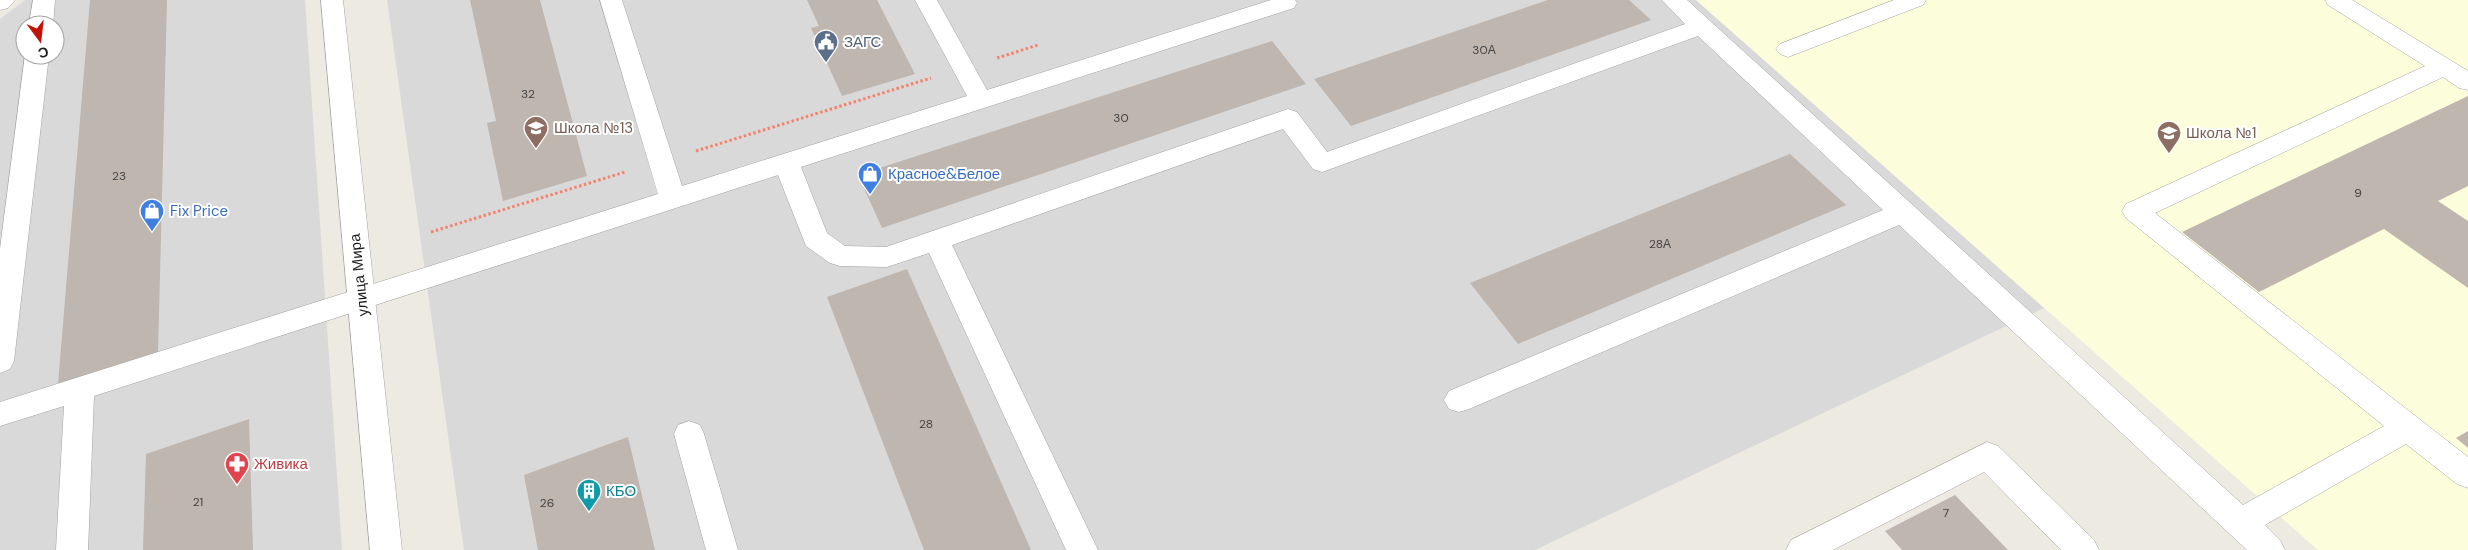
<svg xmlns="http://www.w3.org/2000/svg" width="2468" height="550" font-family="'DM Sans',sans-serif">
  <style>
    .residential { fill: #dad9d9; fill-rule: evenodd }
    .education { fill: #fcfedb }
    .building { fill: #beb6af }
    .lines { fill: none; stroke-linecap: round; stroke-linejoin: round }
    .service-casing { stroke: #a3a3a3; stroke-width: 1 }
    .minor-casing { stroke: #a3a3a3; stroke-width: 1 }
    .path { stroke: #f5826b; stroke-width: 3; stroke-dasharray: 2.5 2.5; stroke-linecap: butt }
    .service { fill: #fff; fill-rule: evenodd }
    .minor { fill: #fff; fill-rule: evenodd }
    .labels { text-anchor: middle; dominant-baseline: central; stroke-width: 4; stroke-linejoin: round; paint-order: stroke }
    .number-label { font-size: 12px; fill: #444241 }
    .service-label { font-size: 15px; fill: #4e5e75; stroke: #fff; text-anchor: start }
    .education-label { font-size: 15px; fill: #785e54; stroke: #fff; text-anchor: start }
    .shop-label { font-size: 15px; fill: #366cbe; stroke: #fff; text-anchor: start }
    .street-label { font-size: 15px; fill: #1c1c1c; stroke: #fff }
    .health-label { font-size: 15px; fill: #be3a42; stroke: #fff; text-anchor: start }
    .culture-label { font-size: 15px; fill: #0d838f; stroke: #fff; text-anchor: start }
  </style>
  <rect width="100%" height="100%" fill="#edeae2"/>
  <path class="residential" d="M25,0H305L342,550H0V19ZM25,25H55V55H25Z
    M387,0H1696L2044,308L1535,550H464Z"/>
  <path class="education" d="M1696,0H2468V550H2318Z"/>
  <path class="building" d="M90,0H167L158,353L58,384Z
    M470,0H540L587,176L503,201L487,123L496,121Z
    M807,0H877L915,74L842,96L811,28L819,26Z
    M1548,0H1629L1651,20L1351,126L1314,79Z
    M1272,41L1306,84L882,228L858,175Z
    M2468,96V186L2438,201L2468,221V288L2384,229L2259,292L2182,232Z
    M1790,154L1846,205L1518,344L1470,283Z
    M907,269L1031,550H924L827,297Z
    M249,419L253,550H143L146,454Z
    M2468,431V448L2456,438Z
    M628,437L655,550H538L524,475Z
    M1955,495L2008,550H1902L1885,531Z"/>
  <g class="lines">
    <defs>
      <path id="service" d="M33,0H55L53,25H29Z
        M600,0H622L682,186L967,96L915,0H937L987,90L1271,0H1295L1297,3L1294,8L801,167L827,233L845,246L886,247L1288,109L1297,112L1327,152L1685,24L1662,0H1687L2243,505L2384,426L2126,218L2122,211L2126,204L2425,66L2328,5L2325,0H2352L2468,71V90L2459,88L2443,77L2155,213L2468,457V488L2457,484L2406,444L2265,525L2280,540L2285,550H2247L1899,225L1469,409L1459,412L1449,409L1444,400L1449,391L1883,210L1698,36L1322,172L1313,169L1283,129L952,245L1098,550H1066L929,253L887,267L840,266L830,263L806,246L778,175L94,396L88,550H56L64,406L0,426V402L658,194Z
        M1894,0H1926L1923,5L1796,54L1788,57L1780,54L1776,49L1780,44Z
        M25,55H49L14,361L10,369L0,373V249Z
        M689,421L700,425L704,434L738,550H706L674,434L678,425Z
        M1987,442L1998,446L2094,540L2099,550H2061L1984,472L1833,550H1786L1791,540Z"/>
      <path id="minor" d="M0,0H15L8,8L0,10Z
        M321,0H343L402,550H370Z"/>
    </defs>
    <use href="#service" class="service-casing"/>
    <use href="#minor" class="minor-casing"/>
    <path class="path" d="M997,58L1038,45
      M696,151L931,78
      M431,232L625,172"/>
    <use href="#service" class="service"/>
    <use href="#minor" class="minor"/>
  </g>
  <defs>
    <symbol id="civic-pin" viewBox="-11 -11 22 30"><path d="M0 17L-7.5 6A9.5 9.5 0 1 1 7.5 6Z" fill="#5c6f8a" stroke="#fff"/><path d="M-.6-6.5H3V-4.5H.6V-3L4-1V1h2V6H-6V1h2V-1L-.6-3ZM-1.2 2.5V6h2.4V2.5Z" fill="#fff"/></symbol>
    <symbol id="school-pin" viewBox="-11 -11 22 30"><path d="M0 17L-7.5 6A9.5 9.5 0 1 1 7.5 6Z" fill="#8d6e63" stroke="#fff"/><path d="M0-5L7-2L0 1L-7-2ZM-4 1L0 2.5L4 1V4Q0 6-4 4Z" fill="#fff"/></symbol>
    <symbol id="shop-pin" viewBox="-11 -11 22 30"><path d="M0 17L-7.5 6A9.5 9.5 0 1 1 7.5 6Z" fill="#3f7fe0" stroke="#fff"/><path d="M-5-2.5h2.3a2.7 3.5 0 0 1 5.4 0H5L5.5 6h-11ZM-1.5-2.5h3a1.5 2.3 0 0 0-3 0Z" fill="#fff"/></symbol>
    <symbol id="pharmacy-pin" viewBox="-11 -11 22 30"><path d="M0 17L-7.5 6A9.5 9.5 0 1 1 7.5 6Z" fill="#e0444e" stroke="#fff"/><path d="M-2-6h4v4h4v4h-4v4h-4v-4h-4v-4h4Z" fill="#fff"/></symbol>
    <symbol id="building-pin" viewBox="-11 -11 22 30"><path d="M0 17L-7.5 6A9.5 9.5 0 1 1 7.5 6Z" fill="#0f9aa8" stroke="#fff"/><path d="M-4-6H4V6H1V3H-1V6H-4ZM-2.5-4.3h1.7v1.8h-1.7ZM.8-4.3h1.7v1.8H.8ZM-2.5-1h1.7V.8h-1.7ZM.8-1h1.7V.8H.8Z" fill="#fff"/></symbol>
  </defs>
  <g fill-rule="evenodd">
    <use href="#civic-pin" x="812" y="28" width="28" height="38"/>
    <use href="#school-pin" x="522" y="114" width="28" height="38"/>
    <use href="#school-pin" x="2155" y="119" width="28" height="38"/>
    <use href="#shop-pin" x="856" y="160" width="28" height="38"/>
    <use href="#shop-pin" x="138" y="197" width="28" height="38"/>
    <use href="#pharmacy-pin" x="223" y="450" width="28" height="38"/>
    <use href="#building-pin" x="575" y="477" width="28" height="38"/>
  </g>
  <g class="labels">
    <g class="number-label">
      <text x="1484" y="50">30А</text>
      <text x="528" y="94">32</text>
      <text x="1121" y="118">30</text>
      <text x="119" y="176">23</text>
      <text x="2358" y="193">9</text>
      <text x="1660" y="244">28А</text>
      <text x="926" y="424">28</text>
      <text x="198" y="502">21</text>
      <text x="547" y="503">26</text>
      <text x="1946" y="513">7</text>
    </g>
    <g class="service-label">
      <text x="844" y="42">ЗАГС</text>
    </g>
    <g class="education-label">
      <text x="554" y="128">Школа №13</text>
      <text x="2186" y="133">Школа №1</text>
    </g>
    <g class="shop-label">
      <text x="888" y="174">Красное&amp;Белое</text>
      <text x="170" y="211">Fix Price</text>
    </g>
    <g class="street-label">
      <text transform="translate(359 275) rotate(-96)">улица Мира</text>
    </g>
    <g class="health-label">
      <text x="254" y="464">Живика</text>
    </g>
    <g class="culture-label">
      <text x="606" y="491">КБО</text>
    </g>
  </g>
  <g transform="translate(40 40) rotate(165)"><circle r="24" fill="#ffffff" stroke="#a4a4a4"/>
  <path d="M0-4L9 19L0 12L-9 19Z" fill="#c21206"/>
  <text y="-8" font-size="14" font-weight="bold" text-anchor="middle" fill="#1c1c1c">С</text>
  </g>
</svg>
